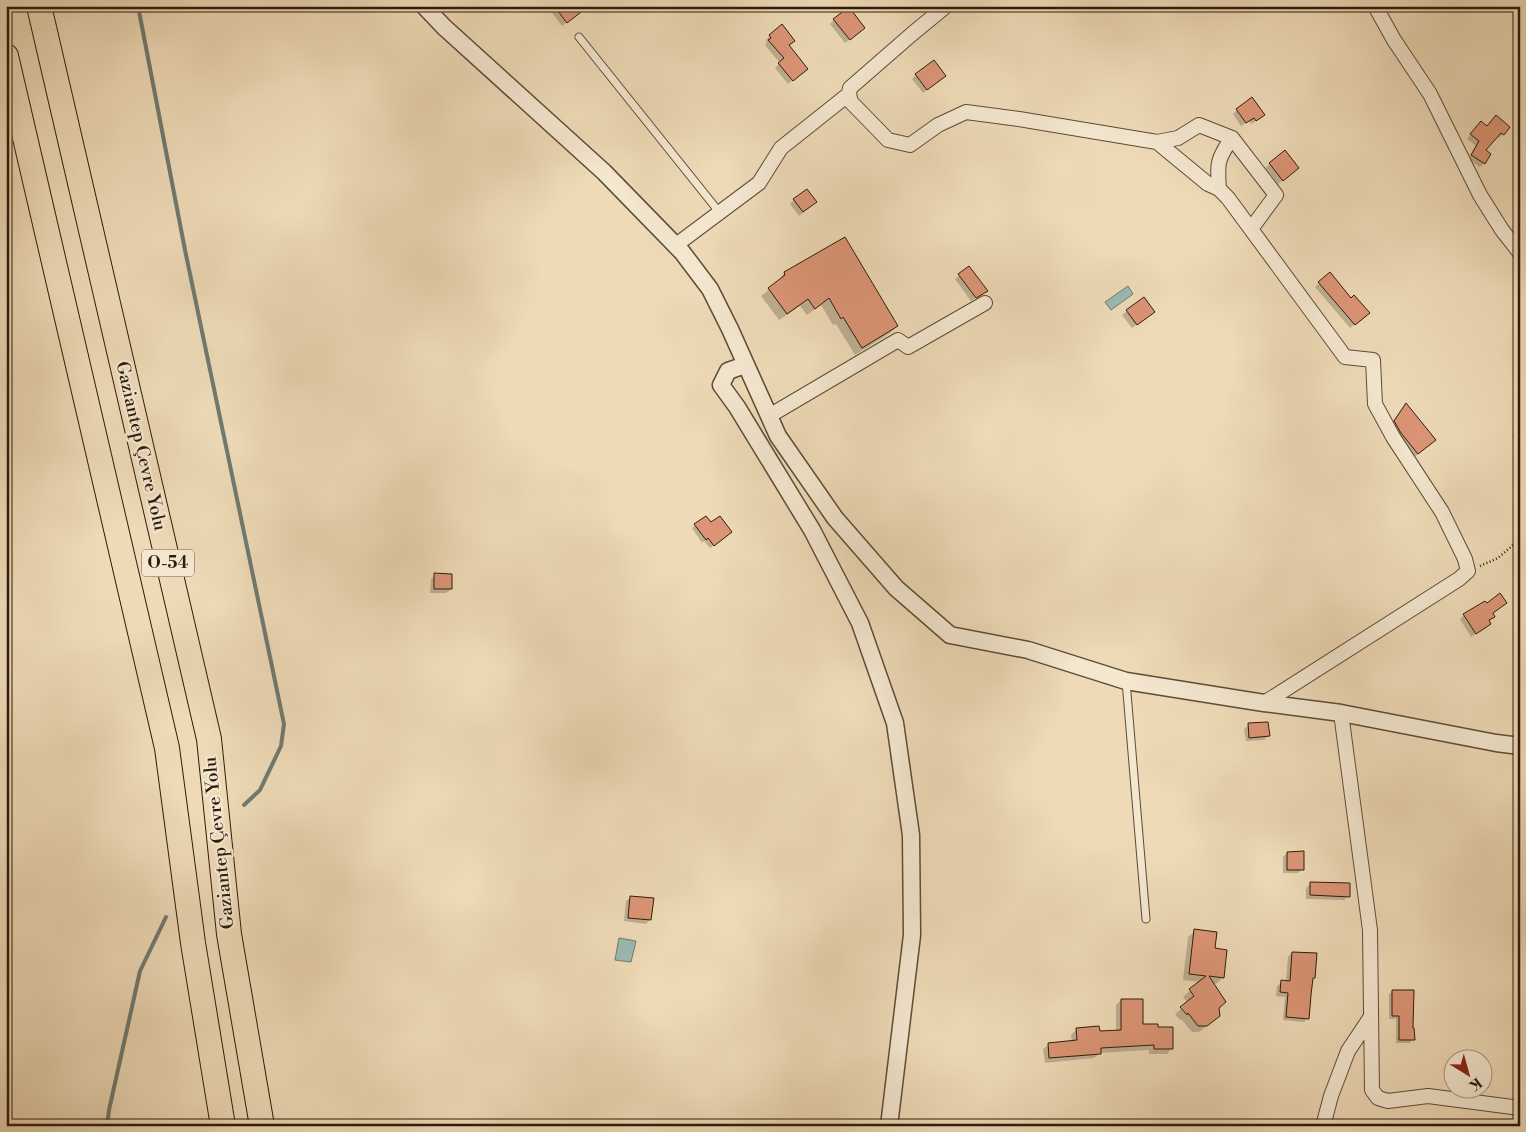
<svg xmlns="http://www.w3.org/2000/svg" width="1526" height="1132" font-family="'Libre Bodoni',serif">
  <style>
    .water { fill: #9bbab5; stroke: #6f7a71 }
    .shadow { fill: #0003 }
    .lines { fill: none; stroke-linecap: round; stroke-linejoin: round }
    .stream { stroke: #6f7a71; stroke-width: 4 }
    .building { fill: #dc9576; stroke: #2e1b0b }
    .service-casing { stroke: #5e4b36; stroke-width: 9 }
    .minor-casing { stroke: #5e4b36; stroke-width: 16 }
    .tertiary-casing { stroke: #5e4b36; stroke-width: 19 }
    .motorway-casing { stroke: #2e1b0b; stroke-width: 26 }
    .path { stroke: #2e1b0b; stroke-width: 2.5; stroke-dasharray: 1 2.5; stroke-linecap: butt }
    .service { stroke: #f4e7d0; stroke-width: 7 }
    .minor { stroke: #f4e7d0; stroke-width: 14 }
    .tertiary { stroke: #f4e7d0; stroke-width: 16 }
    .motorway { stroke: #eedab7; stroke-width: 24 }
    .labels { text-anchor: middle; dominant-baseline: central; stroke-width: 4.5; stroke-linejoin: round; paint-order: stroke }
    .shield { fill: #f4e7d0; stroke: #695846; stroke-width: 1 }
    .shield-label { font-size: 16px; font-weight: bold; fill: #2e1b0b }
    .street-label { font-size: 18px; fill: #2e1b0b; stroke: #f4e7d0 }
  </style>
  <rect width="100%" height="100%" fill="#eedab7"/>
  <filter id="stains"><feTurbulence type="fractalNoise" baseFrequency=".004" numOctaves="4"/><feColorMatrix values="0 0 0 0 .2 0 0 0 0 .09 0 0 0 0 .02 0 0 0 .5 -.17"/></filter>
  <radialGradient id="worn" r=".72"><stop offset=".6" stop-color="#630" stop-opacity="0"/><stop offset="1" stop-color="#630" stop-opacity=".3"/></radialGradient>
  <path class="water" d="M1128,286L1133,294L1111,310L1105,302Z
    M619,938L636,941L631,962L615,960Z"/>
  <path class="shadow" d="M554,6H588L562,26L550,10Z
    M834,20L860,32L845,43L830,24Z
    M770,36L788,45L802,73L788,84L775,68L780,63L765,45L767,42L766,40Z
    M916,75L944,76L923,93L912,79Z
    M1237,110L1263,115L1252,124L1249,121L1241,126L1233,114Z
    M1477,126L1509,127L1499,138L1496,136L1484,151V163L1480,167L1468,159L1476,146L1467,139Z
    M1285,152L1293,172L1278,184L1265,168Z
    M794,200L811,206L799,216L790,204Z
    M845,238L897,326L890,333L855,355L836,324L833,325L821,305L807,315L800,306L779,320L761,296L778,282L784,273Z
    M969,267L986,291L971,301L955,279Z
    M1329,274L1364,317L1350,328L1315,287Z
    M1144,298L1149,316L1132,328L1122,315Z
    M1406,405L1428,446L1411,460L1388,429L1400,411Z
    M1520,425V442L1519,443L1512,437L1519,429L1517,427Z
    M695,525L727,535L710,548L704,541L702,543L692,528Z
    M435,575L451,589L446,593H430L431,579Z
    M1505,603L1492,614L1493,617L1488,621L1490,624L1486,628L1471,637L1460,619L1464,615L1486,605Z
    M1249,725L1268,736L1264,740L1246,741L1244,729Z
    M1287,853L1302,869L1298,873H1283V857Z
    M1311,883L1348,896L1344,900L1306,899V888Z
    M631,897L650,919L646,924L624,921L626,901Z
    M1195,931L1214,950L1223,977L1216,984L1212,983L1219,1016L1199,1032H1192L1181,1019L1180,1020L1175,1014L1188,1003L1183,997L1200,982L1183,980L1188,937Z
    M1292,953L1314,977L1312,979L1308,1018L1304,1022L1283,1020L1285,997L1276,996L1277,986L1282,982H1286L1288,957Z
    M1393,991L1412,1030L1413,1039L1410,1043H1396V1019H1389V994Z
    M1121,1000L1142,1025L1157,1028L1172,1048L1167,1054H1149V1050L1100,1053L1094,1058L1045,1063L1043,1049L1049,1044L1072,1042L1071,1035L1077,1029L1098,1032L1116,1031V1005Z"/>
  <g class="lines">
    <path class="stream" d="M138,6L185,250L284,724L281,746L260,790L244,805
      M107,1126L109,1110L140,971L166,917"/>
  </g>
  <path class="building" d="M554,6H589L567,23Z
    M849,7L865,28L850,40L833,19Z
    M782,24L795,41L789,45L808,69L793,81L778,63L784,58L768,40L771,38L769,35Z
    M934,60L946,76L927,90L915,74Z
    M1252,97L1265,115L1256,121L1254,118L1246,123L1236,109Z
    M1496,115L1510,127L1504,135L1501,133L1486,150L1491,154L1485,164L1471,155L1479,141L1470,134L1481,121L1487,126Z
    M1285,150L1299,168L1283,181L1269,163Z
    M807,189L817,202L803,212L793,199Z
    M845,237L898,326L862,348L843,317L841,319L829,298L815,309L808,299L787,314L768,288L785,275L784,272Z
    M969,266L988,291L976,298L958,274Z
    M1330,272L1351,298L1354,295L1370,313L1355,325L1318,282Z
    M1144,297L1155,312L1137,325L1126,310Z
    M1406,403L1436,440L1418,454L1401,433L1394,421Z
    M706,516L711,522L720,516L732,532L714,546L708,538L706,540L694,524Z
    M434,573L452,574V589H434Z
    M1500,593L1507,603L1493,613L1495,617L1489,620L1491,624L1476,634L1463,614L1485,601L1487,603Z
    M1268,722L1270,736L1249,738L1248,723Z
    M1304,851V870H1287V852Z
    M1310,882L1350,883V897L1310,895Z
    M630,896L654,898L651,920L628,918Z
    M1194,929L1217,932L1215,948L1227,950L1224,978L1209,976L1226,1002L1219,1008L1220,1016L1207,1026H1198L1188,1013L1187,1015L1180,1007L1194,996L1189,989L1206,976L1189,974Z
    M1292,952L1317,953L1315,978H1313L1311,995L1309,1019L1286,1017L1288,993L1280,992L1281,980L1290,981Z
    M1392,990H1414L1413,1028H1414L1415,1040H1399V1016H1392Z
    M1121,999H1143V1024H1158V1027H1173V1049H1154V1045L1101,1048V1054L1049,1058L1048,1043L1077,1040L1076,1028L1099,1026L1100,1031L1121,1030Z"/>
  <g class="lines">
    <defs>
      <path id="service" d="M579,37L720,213
        M1126,681L1146,919"/>
      <path id="minor" d="M1375,6L1394,40L1430,94L1480,195L1502,230L1520,253
        M849,94L851,102L888,140L910,145L938,125L966,112L1019,119L1157,142
        M1219,189C1217,164 1217,159 1232,138
        M1251,229L1276,195L1232,138L1199,125L1178,138L1157,142L1208,184L1219,189L1228,198L1345,357L1373,360L1375,404L1393,437L1442,512L1465,559L1468,571L1459,579L1264,703
        M676,245L759,183L781,148L849,94L850,88L912,34L946,6
        M769,416L898,340L908,347L985,303
        M1341,713L1370,930L1372,1090L1378,1098L1388,1101L1428,1096L1520,1108
        M1323,1126L1331,1096L1348,1051L1370,1018"/>
      <path id="tertiary" d="M424,6L444,27L604,172L682,252L710,289L730,329L778,436L835,518L896,588L950,635L1028,650L1126,681L1264,703L1341,713L1496,743L1520,746
        M745,365L728,371L721,385L737,407L812,530L860,623L895,723L911,835L912,935L889,1126"/>
      <path id="motorway" d="M39,6L209,739L229,934L262,1126
        M6,56L167,748L193,943L223,1126"/>
    </defs>
    <use href="#service" class="service-casing"/>
    <use href="#minor" class="minor-casing"/>
    <use href="#tertiary" class="tertiary-casing"/>
    <use href="#motorway" class="motorway-casing"/>
    <path class="path" d="M1480,566L1498,558L1520,539"/>
    <use href="#service" class="service"/>
    <use href="#minor" class="minor"/>
    <use href="#tertiary" class="tertiary"/>
    <use href="#motorway" class="motorway"/>
  </g>
  <g class="labels">
    <rect class="shield" x="142" y="549.5" width="52" height="27" rx="4"/>
    <g class="shield-label">
      <text x="168" y="563">O-54</text>
    </g>
    <g class="street-label">
      <text transform="translate(141 446) rotate(77)">Gaziantep Çevre Yolu</text>
      <text transform="translate(219 843) rotate(-96)">Gaziantep Çevre Yolu</text>
    </g>
  </g>
  <rect width="1526" height="1132" fill="none" stroke="#eedab7" stroke-width="25"/>
  <rect x="8" y="8" width="1511" height="1117" fill="none" stroke="#2e1b0b" stroke-width="2.5"/>
  <rect x="12" y="12" width="1501" height="1107" fill="none" stroke="#2e1b0b"/>
  <g transform="translate(1468 1074) rotate(143)"><circle r="24" fill="#f4e7d0" stroke="#a59581"/>
  <path d="M0-4L9 19L0 12L-9 19Z" fill="#8f2418"/>
  <text y="-8" font-size="14" font-weight="bold" text-anchor="middle" fill="#2e1b0b">K</text>
  </g>
  <rect width="100%" height="100%" filter="url(#stains)"/>
  <rect width="100%" height="100%" fill="url(#worn)"/>
</svg>
